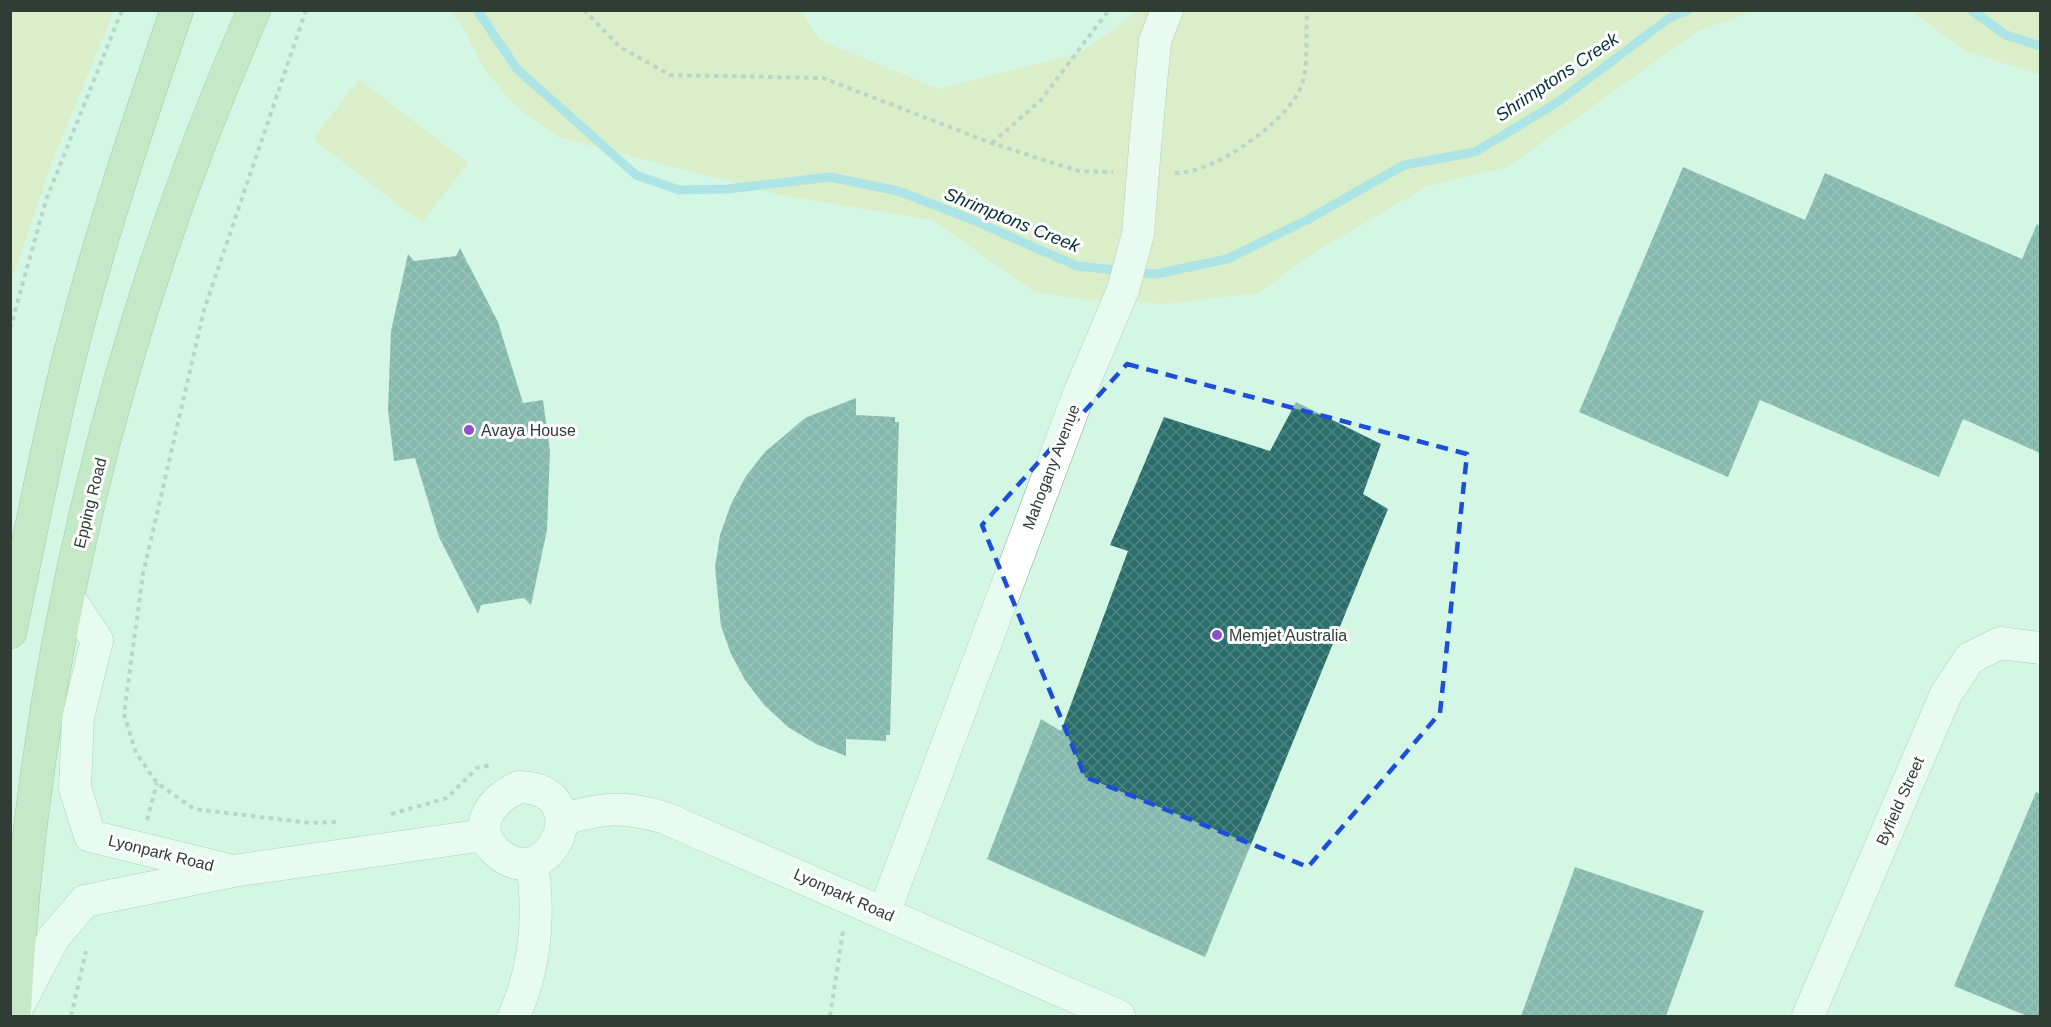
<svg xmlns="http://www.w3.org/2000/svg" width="2051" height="1027" font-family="Arial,sans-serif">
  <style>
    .park { fill: #e2e2a7 }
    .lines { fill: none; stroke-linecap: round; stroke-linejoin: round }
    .stream { stroke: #7ecde7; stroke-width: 9 }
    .building { fill: url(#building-cross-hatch) }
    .minor-casing { stroke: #80a191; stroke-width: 33 }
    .primary-casing { stroke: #658e55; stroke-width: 34 }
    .path { stroke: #96b2a4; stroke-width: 4; stroke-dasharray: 4.5 4.5; stroke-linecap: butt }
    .minor { stroke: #fff; stroke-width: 32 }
    .primary { stroke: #b4d5a3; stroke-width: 33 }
    .minor-bridge-casing { stroke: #80a191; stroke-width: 33; stroke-linecap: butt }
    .minor-bridge { stroke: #fff; stroke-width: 32 }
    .marked { fill: none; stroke: #1d4ed8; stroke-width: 4.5; stroke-dasharray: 12 8; stroke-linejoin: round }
    .poi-dot { fill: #8d4fc4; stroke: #fff; stroke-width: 2 }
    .labels { text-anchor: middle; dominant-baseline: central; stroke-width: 6; stroke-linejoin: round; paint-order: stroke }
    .poi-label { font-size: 16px; fill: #2f3d36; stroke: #fff; text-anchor: start }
    .street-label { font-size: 16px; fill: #2f3d36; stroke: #fff }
    .water-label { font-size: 18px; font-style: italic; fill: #072f3a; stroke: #fff }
  </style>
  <defs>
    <pattern id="building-cross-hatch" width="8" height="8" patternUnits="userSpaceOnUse" patternTransform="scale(1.5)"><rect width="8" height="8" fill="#296e6c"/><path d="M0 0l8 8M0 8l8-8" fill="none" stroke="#4f8482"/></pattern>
  </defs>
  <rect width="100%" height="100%" fill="#d4f7e5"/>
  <path class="park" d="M11,10L114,11L53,159L11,282Z
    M449,11H800L820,40L939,89L1080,53L1138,11H1754L1698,31L1508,167L1428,186L1318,250L1258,293L1166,304L1086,300L1035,292L932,220L780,195L558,137L515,106L484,69L462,26Z
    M1911,11H2040V75L1965,51Z
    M359,79L468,163L422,223L313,139Z"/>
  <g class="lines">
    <path class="stream" d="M477,10L517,69L636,175L679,190L728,189L830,177L898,191L968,218L1077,266L1156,274L1227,259L1307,220L1404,165L1475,152L1555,104L1668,19L1688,10
      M1971,10L2006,35L2040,46"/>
  </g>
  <path class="building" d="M1683,167L1805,220L1825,173L2022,259L2037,224L2040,226V453L1963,419L1939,477L1760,400L1728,477L1579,412Z
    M460,248L498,322L523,403L543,400L550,451L547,530L531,605L524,598L481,605L478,614L439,537L415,458L394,461L388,410L391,331L408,254L414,261L456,256Z
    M856,398V415L895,417V422H899L890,735H886V741L846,739V756L816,744L788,727L764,705L745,680L731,654L721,626L715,567L720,535L731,504L746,476L765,452L805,418Z
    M1296,402L1381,444L1363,494L1388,509L1205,957L987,859L1041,719L1061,731L1128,551L1110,545L1164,417L1270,451Z
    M2036,792L2040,794V1016H2027L1954,986Z
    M1575,867L1704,911L1666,1016H1521Z"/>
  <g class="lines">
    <defs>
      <path id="minor" d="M1145,147L1155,41L1167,10
        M68,597L97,640L78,718L75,788L90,836L225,869
        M519,787C599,789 550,896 499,854C469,830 490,799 519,787Z
        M562,820C603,807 624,806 665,818L1119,1016
        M884,913L1079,394
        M14,1014L54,937L85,901L233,871L484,835
        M514,1016C536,967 540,916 532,863
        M1808,1016L1946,694L1970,658L2000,643L2040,648"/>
      <path id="primary" d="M10,632C28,545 45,457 66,370C96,249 136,129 177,10
        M14,1016C32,671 115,326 254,10"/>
    </defs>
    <use href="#minor" class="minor-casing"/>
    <use href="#primary" class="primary-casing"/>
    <path class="path" d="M306,10L204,310L143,574L124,714L136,753L157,783L194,809L310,823L336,822
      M584,10L620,47L670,75L823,78L991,143L1041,159L1079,171L1113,172
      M992,143L1041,100L1109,10
      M1175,173C1213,174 1290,121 1302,84C1308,69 1306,29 1307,10
      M10,329L46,200L122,10
      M391,814L447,798L477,768L491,765
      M147,820L157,783
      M71,1016L86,951
      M830,1016L843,931"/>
    <use href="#minor" class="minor"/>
    <use href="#primary" class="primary"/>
    <defs>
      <path id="minor-bridge" d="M1079,394L1123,290L1138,234L1145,147"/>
    </defs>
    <use href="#minor-bridge" class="minor-bridge-casing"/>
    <use href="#minor-bridge" class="minor-bridge"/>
  </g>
  <path d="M0 0H2051V1027H0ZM1127,364L1467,454L1440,713L1308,867L1085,777L982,525Z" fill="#d4f7e5" fill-opacity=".55" fill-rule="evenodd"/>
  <path class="marked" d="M1127,364L1467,454L1440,713L1308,867L1085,777L982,525Z"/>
  <g class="poi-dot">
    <circle cx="469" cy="430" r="6"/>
    <circle cx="1217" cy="635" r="6"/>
  </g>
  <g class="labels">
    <g class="poi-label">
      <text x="481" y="430">Avaya House</text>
      <text x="1229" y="635">Memjet Australia</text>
    </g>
    <g class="street-label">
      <text transform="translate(1051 467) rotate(-69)">Mahogany Avenue</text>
      <text transform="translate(90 503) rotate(-76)">Epping Road</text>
      <text transform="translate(1900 801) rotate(-66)">Byfield Street</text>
      <text transform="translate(161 853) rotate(14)">Lyonpark Road</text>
      <text transform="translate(844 895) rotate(24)">Lyonpark Road</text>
    </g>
    <g class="water-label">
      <text transform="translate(1557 77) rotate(-34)">Shrimptons Creek</text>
      <text transform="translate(1012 220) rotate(22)">Shrimptons Creek</text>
    </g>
  </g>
  <rect width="2051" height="1027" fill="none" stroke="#2f3d36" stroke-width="24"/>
</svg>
